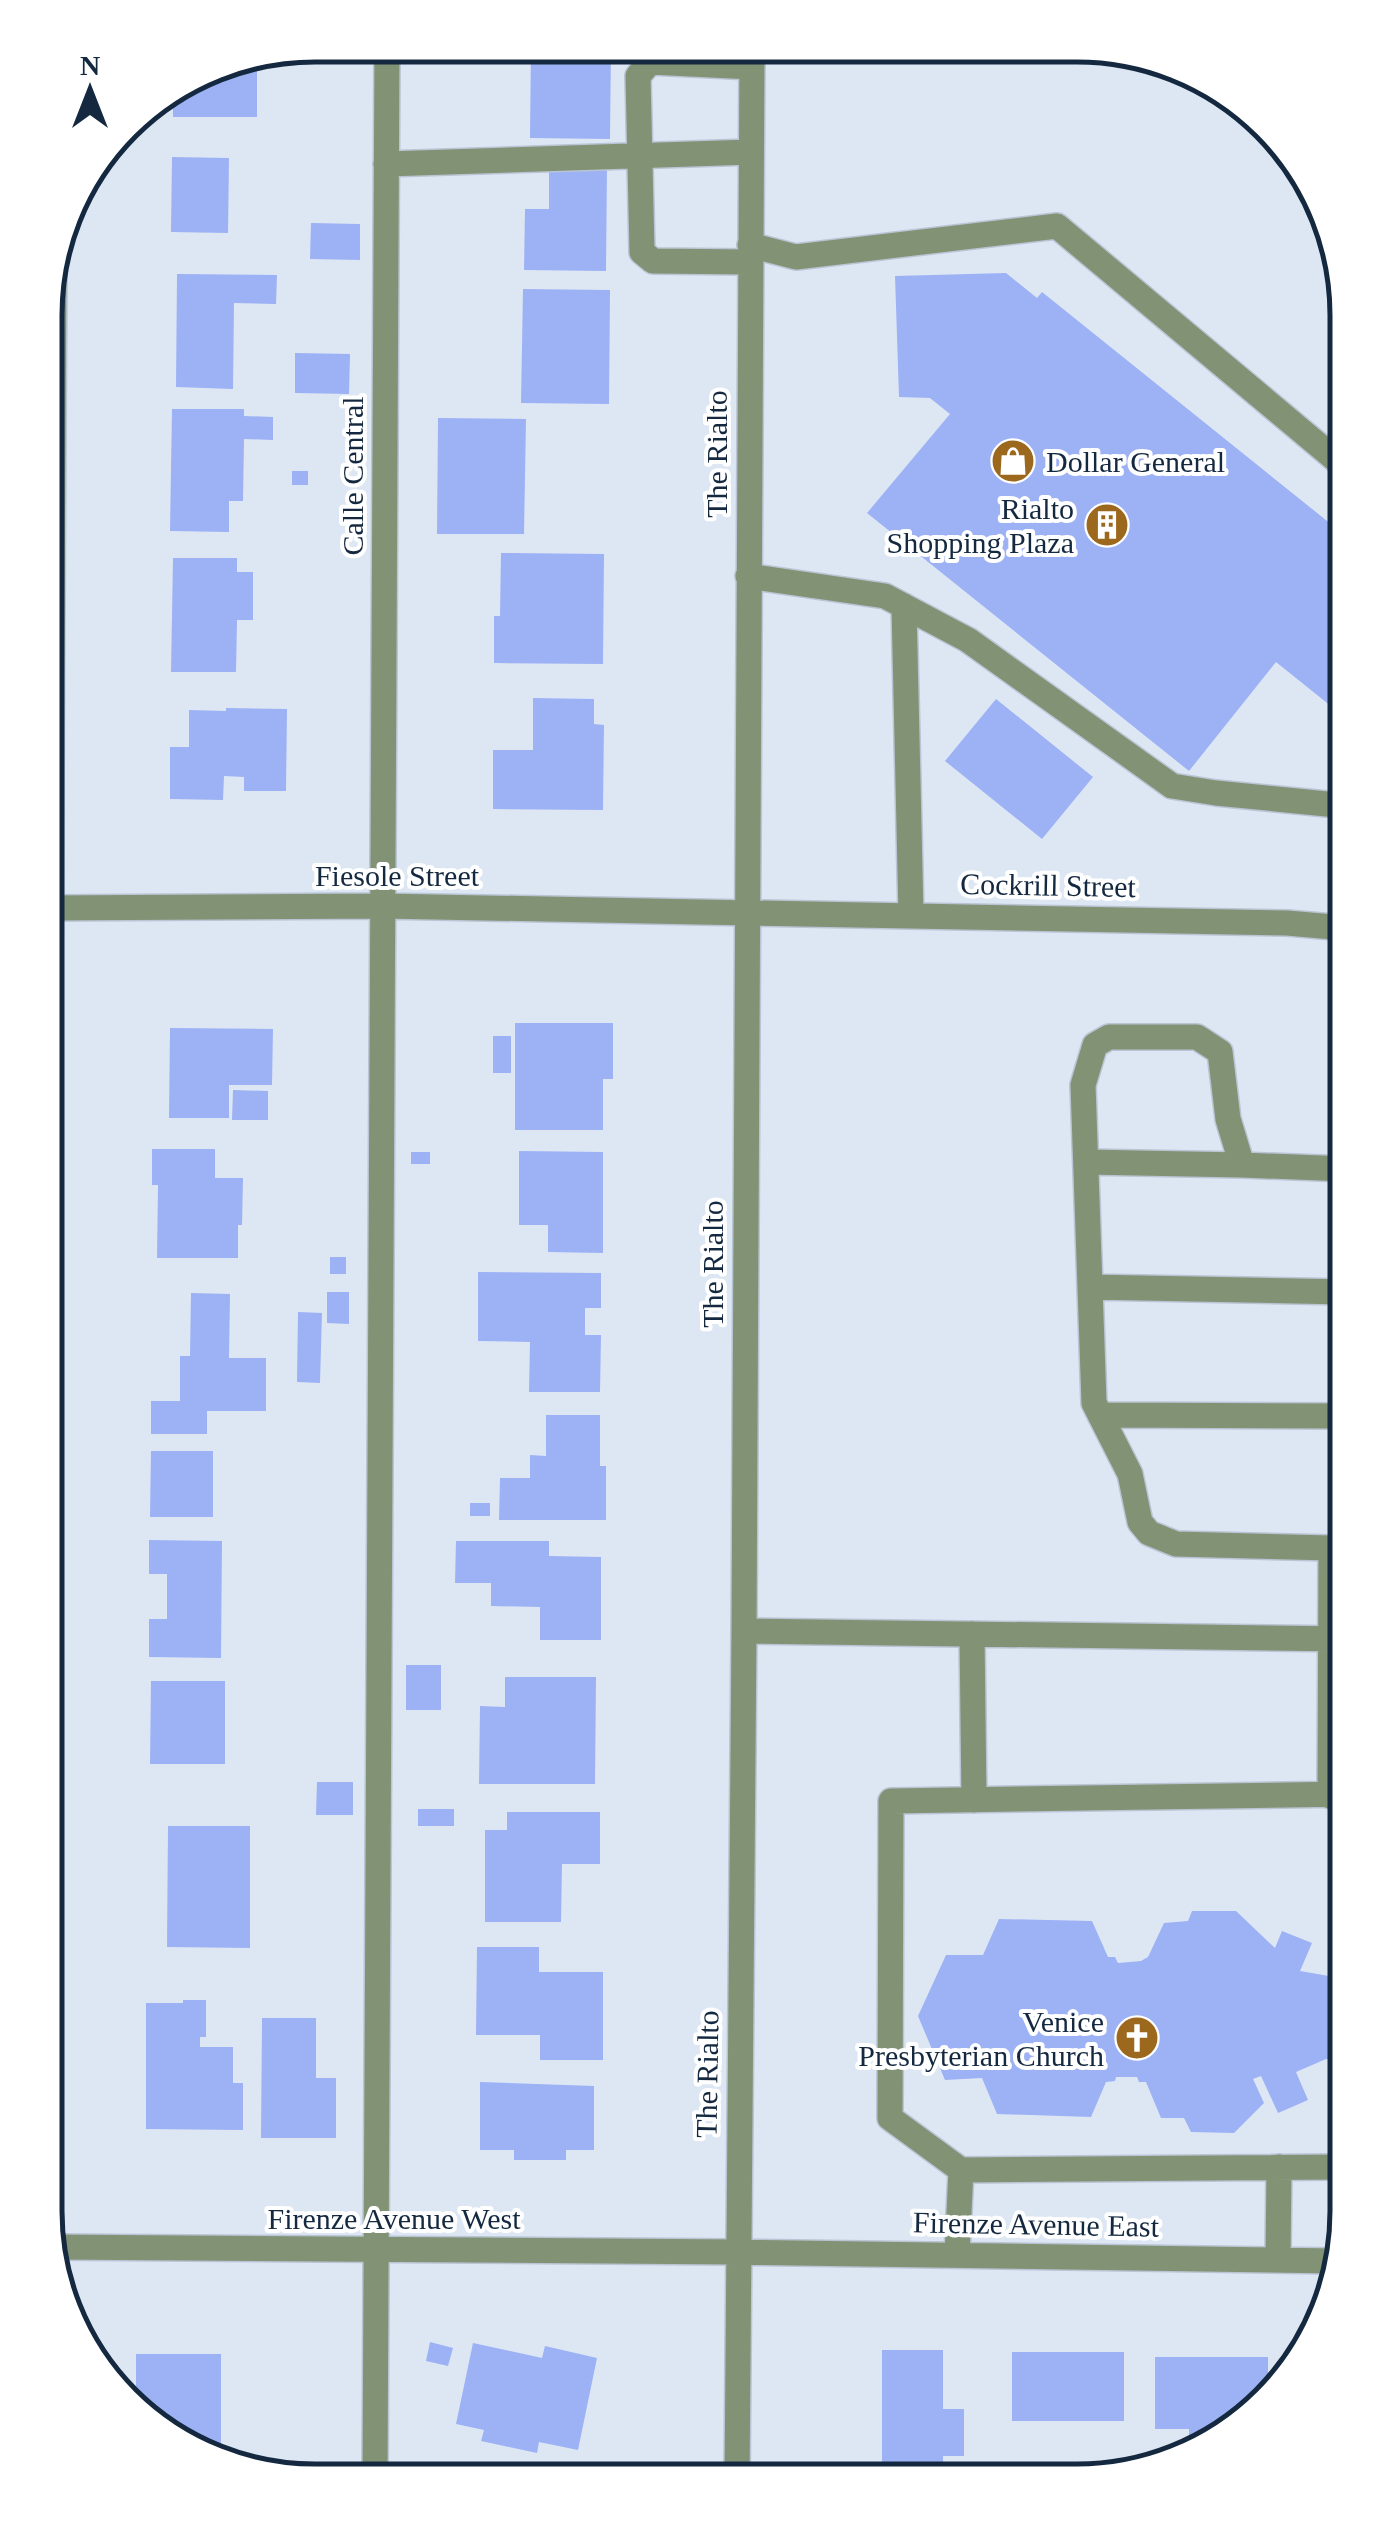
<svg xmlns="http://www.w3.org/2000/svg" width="1392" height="2527" font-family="'Times New Roman',serif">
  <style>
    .building { fill: #9db1f5 }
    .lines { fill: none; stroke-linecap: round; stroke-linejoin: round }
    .minor-casing { stroke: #b9c5d4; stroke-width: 28 }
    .minor { stroke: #829275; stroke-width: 25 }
    .labels { text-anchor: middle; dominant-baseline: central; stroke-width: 8; stroke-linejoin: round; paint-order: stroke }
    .street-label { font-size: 30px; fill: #142940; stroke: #fff }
    .poi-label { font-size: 30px; fill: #142940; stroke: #fff; text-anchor: end }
    .rim { fill: none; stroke: #142940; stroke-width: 5 }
  </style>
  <rect width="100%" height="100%" fill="#dde7f4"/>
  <path class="building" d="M531,46L611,47L610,139L530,138Z
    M257,57V117H173V90L213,65Z
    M172,157L229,158L228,233L171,232Z
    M549,165H607L606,271L524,270L525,209H549Z
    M311,223L360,224V260L310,259Z
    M1006,273L1037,298L1042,292L1347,537V719L1276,662L1189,771L867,513L950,414L930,398L899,397L895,276Z
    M177,274L277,275L276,304L234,303L233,389L176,387Z
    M523,289L610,290L609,404L521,403Z
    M295,353L350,354L349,394L295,393Z
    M172,409H244V416L273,417V440L244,439L243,501H229V532L170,531Z
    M438,418L526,419L524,534H437Z
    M292,471H308V485H292Z
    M501,553L604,554L603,664L494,663V616H500Z
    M173,558H237V572H253V620H237L236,672H171Z
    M533,698L594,699V724L604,725L603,810L493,809V750H533Z
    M996,699L1093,777L1042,839L945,761Z
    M226,708L287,709L286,791H244V777L224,776L223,800L170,799V747H189V710L226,711Z
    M515,1023H613V1079H603V1130H515Z
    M170,1028L273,1029L272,1085H229V1118H169Z
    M493,1036H511V1073H493Z
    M233,1090L268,1091V1120H232Z
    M152,1149H215V1178H243L242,1225H238V1258H157L158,1185H152Z
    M519,1151L603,1152V1253L548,1252V1225H519Z
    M411,1152H430V1164H411Z
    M330,1257H346V1274H330Z
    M478,1272L601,1273V1308H585V1335H601L600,1392H529L530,1342L478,1341Z
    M327,1292H349V1324L327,1323Z
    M191,1293L230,1294L229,1358H266V1411H207V1434H151V1401H180V1356H190Z
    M298,1312L322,1313L320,1383L297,1382Z
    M546,1415H600V1466H606V1520H499L500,1478H530V1455L546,1456Z
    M151,1451H213V1517H150Z
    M470,1503H490V1516H470Z
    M149,1540L222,1541L221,1658L149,1657V1619H167V1574H149Z
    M456,1541H549V1556L601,1557V1640H540V1607L491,1606V1583H455Z
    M406,1665H441V1710H406Z
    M505,1677H596L595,1784H479L480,1706L505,1707Z
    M151,1681H225V1764H150Z
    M317,1782H353V1815H316Z
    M418,1809H454V1826H418Z
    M507,1812H600V1864H562L561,1922H485V1830H507Z
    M168,1826H250V1948L167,1947Z
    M1192,1911H1236L1275,1948L1282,1931L1312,1943L1300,1971L1346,1979V2063L1326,2059L1296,2072L1308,2100L1278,2113L1261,2076L1253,2079L1264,2103L1234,2133L1191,2132L1184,2118H1161L1146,2082H1139L1137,2077H1116L1115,2081L1106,2082L1091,2117L997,2114L982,2078L945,2080L918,2016L946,1955H983L999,1919L1092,1921L1108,1957H1115L1118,1963L1141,1961L1148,1957L1164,1923L1188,1921Z
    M477,1947H539V1972H603V2060H540V2035H476Z
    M183,2000H206V2037H200V2047H233V2083H243V2130L146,2129V2003H183Z
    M262,2018H316V2078H336V2138H261Z
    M480,2082L594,2086V2150H566V2160H514V2150H480Z
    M430,2342L453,2348L448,2366L426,2361Z
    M473,2343L542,2358L545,2346L597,2358L578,2450L539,2442L537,2453L481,2441L484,2430L456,2424Z
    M882,2350H943V2409H964V2456H943V2482L882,2481Z
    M1012,2352H1124V2421H1012Z
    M136,2354H221V2455L151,2426L136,2406Z
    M1155,2357H1268V2393L1194,2446H1189V2429H1155Z"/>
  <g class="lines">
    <defs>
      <path id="minor" d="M386,164L751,152
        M750,245L796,257L1057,226L1347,469
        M750,262L653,261L642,252L638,76L650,62L752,67
        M748,576L885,596L968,640L1172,786L1216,793L1347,806
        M904,606L911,915
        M47,908L383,906L1287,923L1333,927L1347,931
        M1086,1162L1242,1165
        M1090,1287L1347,1292
        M1100,1415L1347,1416
        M1331,1548L1176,1544L1149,1533L1140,1522L1130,1474L1094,1403L1083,1085L1095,1045L1109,1037H1197L1220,1052L1228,1119L1242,1165L1347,1169
        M744,1631L1347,1639
        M972,1634L974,1800
        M45,1793L54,259
        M1330,1796L1331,1548L1347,1547
        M1346,2167L961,2170L890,2118L891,1801L1347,1794
        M51,2247L737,2252L1334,2261
        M957,2255L961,2170
        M1278,2260L1279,2167
        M375,2480L387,45
        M737,2481L744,1631L752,48"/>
    </defs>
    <use href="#minor" class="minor-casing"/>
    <use href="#minor" class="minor"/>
  </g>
  <defs>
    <symbol id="shop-disc" viewBox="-11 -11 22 22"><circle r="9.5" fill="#9b681d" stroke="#fff"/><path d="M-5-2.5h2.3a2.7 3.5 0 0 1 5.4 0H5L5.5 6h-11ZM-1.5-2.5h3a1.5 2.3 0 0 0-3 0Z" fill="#fff"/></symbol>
    <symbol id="building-disc" viewBox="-11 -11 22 22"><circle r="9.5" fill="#9b681d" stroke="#fff"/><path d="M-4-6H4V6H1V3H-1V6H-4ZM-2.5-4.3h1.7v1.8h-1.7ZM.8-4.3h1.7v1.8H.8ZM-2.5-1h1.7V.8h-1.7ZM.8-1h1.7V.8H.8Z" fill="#fff"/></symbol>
    <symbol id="church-disc" viewBox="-11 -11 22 22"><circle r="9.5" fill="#9b681d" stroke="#fff"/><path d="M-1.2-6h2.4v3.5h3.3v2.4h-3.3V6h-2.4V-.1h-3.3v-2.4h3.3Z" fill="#fff"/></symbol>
  </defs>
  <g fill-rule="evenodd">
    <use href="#shop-disc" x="988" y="436" width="50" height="50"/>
    <use href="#building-disc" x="1082" y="500" width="50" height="50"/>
    <use href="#church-disc" x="1112" y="2013" width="50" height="50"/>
  </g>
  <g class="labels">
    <g class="street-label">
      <text transform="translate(716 454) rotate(-90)">The Rialto</text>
      <text transform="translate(352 476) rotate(-90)">Calle Central</text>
      <text x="397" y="875">Fiesole Street</text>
      <text transform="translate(1048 885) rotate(1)">Cockrill Street</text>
      <text transform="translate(712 1264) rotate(-90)">The Rialto</text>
      <text transform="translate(707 2074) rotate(-89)">The Rialto</text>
      <text x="394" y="2218">Firenze Avenue West</text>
      <text transform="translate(1036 2224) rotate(1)">Firenze Avenue East</text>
    </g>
    <g class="poi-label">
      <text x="1046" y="461" text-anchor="start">Dollar General</text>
      <text x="1074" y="508">Rialto<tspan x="1074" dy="34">Shopping Plaza</tspan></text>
      <text x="1104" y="2021">Venice<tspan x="1104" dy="34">Presbyterian Church</tspan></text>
    </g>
  </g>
  <path d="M0 0H1392V2527H0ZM315 62H1077A253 253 0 0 1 1330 315V2211A253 253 0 0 1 1077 2464H315A253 253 0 0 1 62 2211V315A253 253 0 0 1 315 62Z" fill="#fff" fill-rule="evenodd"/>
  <path class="rim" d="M315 62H1077A253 253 0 0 1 1330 315V2211A253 253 0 0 1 1077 2464H315A253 253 0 0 1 62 2211V315A253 253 0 0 1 315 62Z"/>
  <g transform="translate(90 90)" stroke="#ffffff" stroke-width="8" paint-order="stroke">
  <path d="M0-8L18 38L0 25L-18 38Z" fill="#142940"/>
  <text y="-15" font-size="28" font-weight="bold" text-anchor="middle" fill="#142940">N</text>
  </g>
</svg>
